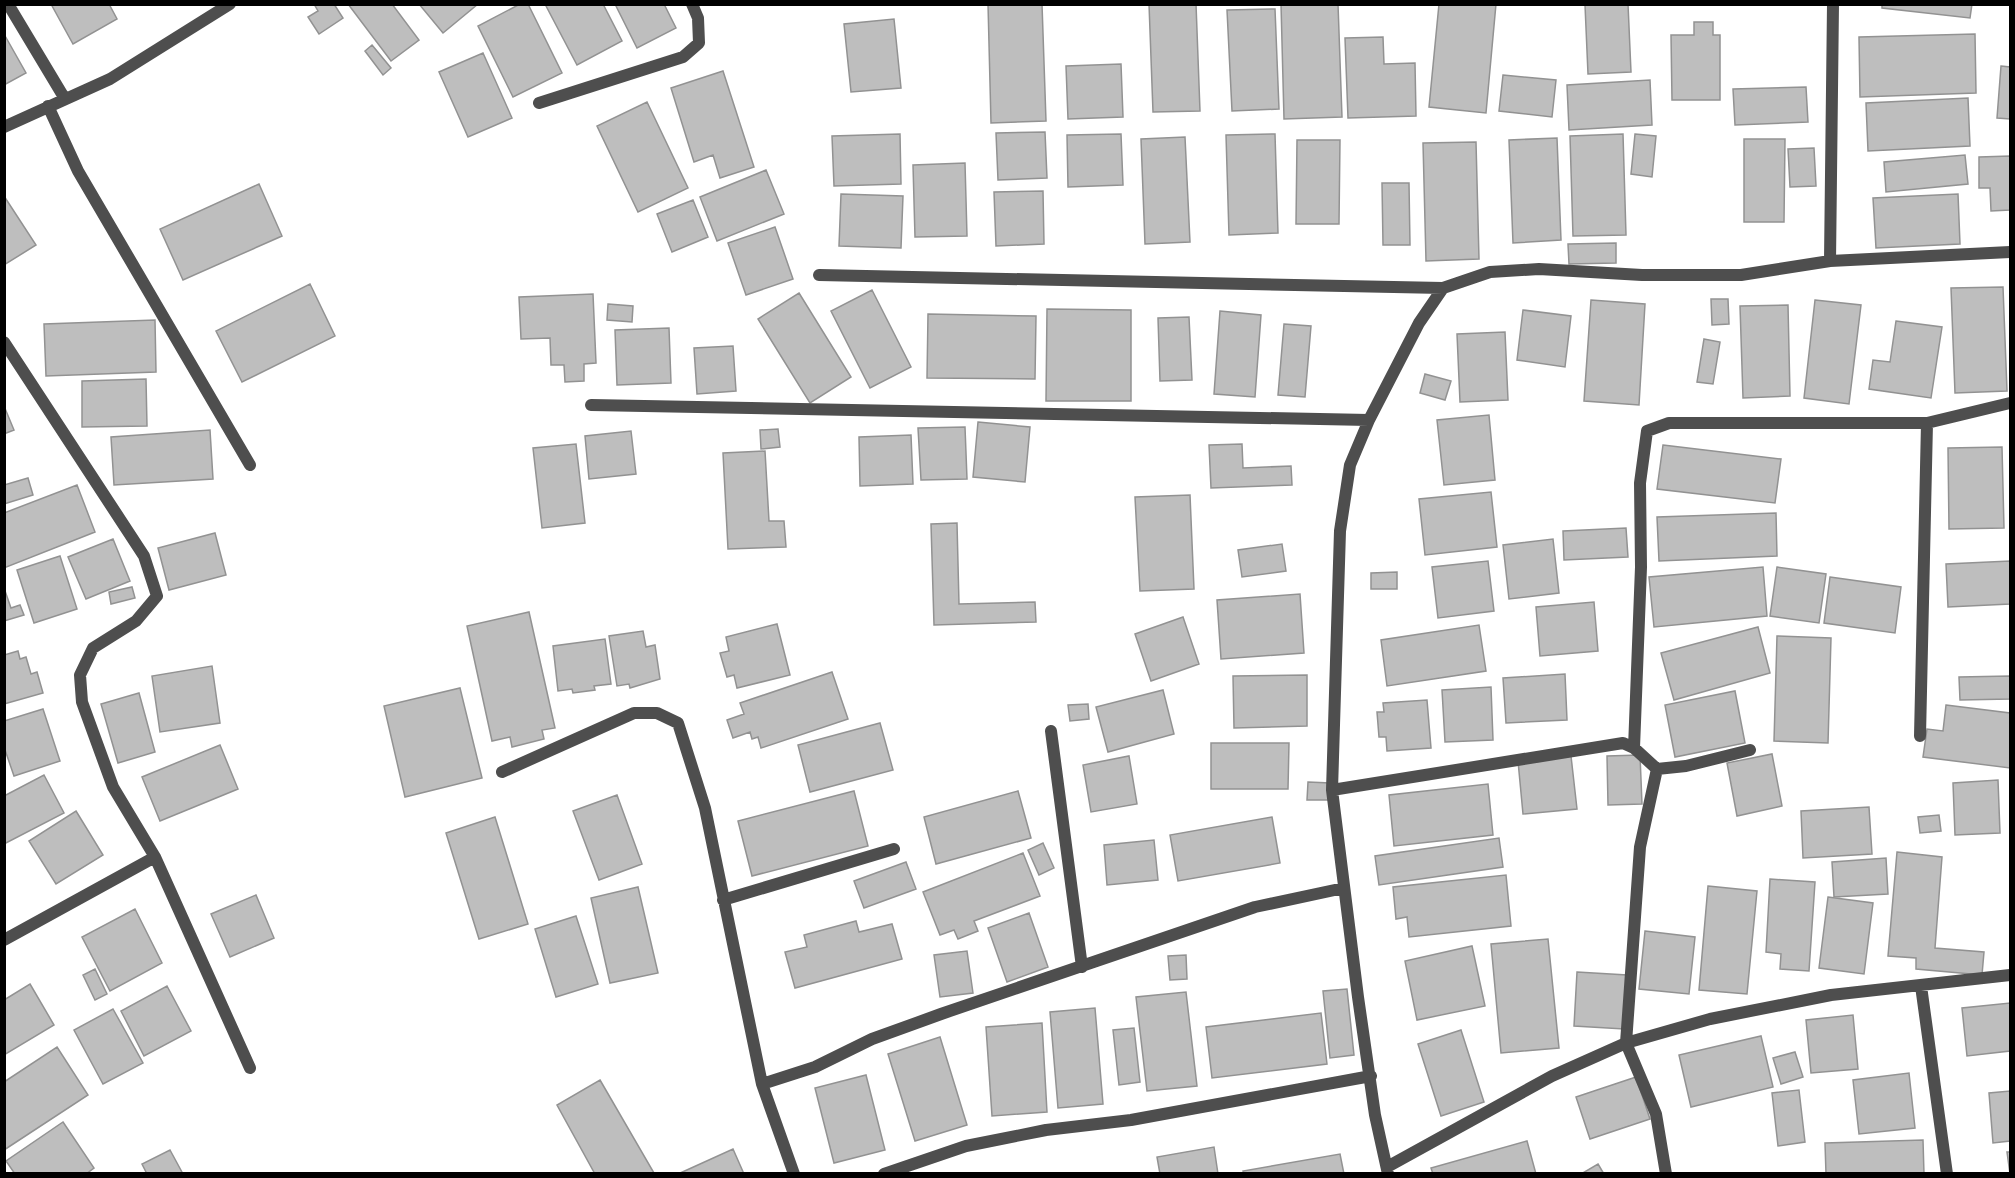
<svg xmlns="http://www.w3.org/2000/svg" width="2015" height="1178" font-family="'Source Sans 3',sans-serif">
  <style>
    .building { fill: #bebebe; stroke: #929292; stroke-width: 1.5 }
    .lines { fill: none; stroke-linecap: round; stroke-linejoin: round }
    .street { stroke: #4e4e4e; stroke-width: 12 }
  </style>
  <rect width="100%" height="100%" fill="#fff"/>
  <path class="building" d="M51,4H109L117,19L73,44Z
    M314,4H334L343,18L319,34L308,17L318,11Z
    M348,4H392L419,40L391,61Z
    M419,4H478L443,33Z
    M520,4H528L562,73L513,97L478,26Z
    M545,4H603L622,41L577,65Z
    M615,4H664L676,28L637,48Z
    M988,4H1042L1046,121L991,123Z
    M1149,4H1196L1200,111L1153,112Z
    M1281,4H1338L1342,117L1284,119Z
    M1439,4H1496L1486,113L1429,107Z
    M1628,4L1631,72L1588,74L1585,5Z
    M1882,4H1972L1970,18L1882,8Z
    M1275,9L1279,109L1232,111L1227,10Z
    M894,19L901,88L851,92L844,24Z
    M1694,22H1713V35H1720V100H1672L1671,35H1694Z
    M4,34L26,73L4,85Z
    M1975,34L1976,93L1860,97L1859,37Z
    M1383,37L1384,64L1415,63L1416,116L1348,118L1345,38Z
    M372,45L391,68L383,75L365,51Z
    M483,53L512,118L468,137L439,72Z
    M1121,64L1123,117L1068,119L1066,66Z
    M2001,66L2010,67V119L1997,118Z
    M723,71L754,167L720,178L713,155L694,162L671,88Z
    M1503,75L1556,80L1552,117L1499,111Z
    M1650,80L1652,125L1569,130L1567,85Z
    M1806,87L1808,122L1735,125L1733,89Z
    M1968,98L1970,146L1868,151L1866,103Z
    M647,102L688,188L638,212L597,126Z
    M1045,132L1047,178L998,180L996,133Z
    M900,134L901,184L834,186L832,136Z
    M1121,134L1123,185L1068,187L1067,135Z
    M1275,134L1278,233L1229,235L1226,135Z
    M1623,134L1626,235L1573,236L1570,136Z
    M1635,134L1656,136L1652,177L1631,174Z
    M1185,137L1190,242L1145,244L1141,139Z
    M1557,138L1561,240L1513,243L1509,140Z
    M1744,139H1785L1784,222H1744Z
    M1297,140H1340L1339,224H1296Z
    M1476,142L1479,259L1426,261L1423,143Z
    M1814,148L1816,186L1790,187L1788,149Z
    M1965,155L1968,184L1886,192L1884,162Z
    M2010,156V210L1991,211L1990,188H1979V157Z
    M965,163L967,236L915,237L913,165Z
    M766,170L784,214L717,241L700,197Z
    M1382,183H1409L1410,245H1383Z
    M259,184L282,236L183,280L160,229Z
    M1043,191L1044,244L996,246L994,192Z
    M841,194L903,196L901,248L839,246Z
    M1958,194L1960,244L1876,248L1873,198Z
    M4,196L36,245L4,265Z
    M693,200L708,237L672,252L657,214Z
    M775,227L793,279L746,295L728,243Z
    M1616,243V263L1569,264L1568,244Z
    M310,284L335,336L242,382L216,331Z
    M2003,287L2007,391L1955,393L1951,288Z
    M872,290L911,367L870,388L831,311Z
    M799,293L851,377L810,403L758,319Z
    M593,294L596,363L584,364V381L565,382L564,365H551L550,338L521,339L519,297Z
    M1711,299H1728L1729,324L1712,325Z
    M1591,300L1645,304L1639,405L1584,401Z
    M1815,300L1861,305L1849,404L1804,398Z
    M608,304L633,306L632,322L607,320Z
    M1788,305L1790,396L1743,398L1740,306Z
    M1047,309L1131,310V401H1046Z
    M1523,310L1571,316L1565,367L1517,360Z
    M1220,311L1261,315L1255,397L1214,394Z
    M928,314L1036,316L1035,379L927,378Z
    M1189,317L1192,380L1160,381L1158,318Z
    M155,320L156,372L46,376L44,324Z
    M1896,321L1942,327L1931,398L1869,389L1873,360L1890,362Z
    M1284,324L1311,326L1305,397L1278,395Z
    M669,328L671,383L617,385L615,330Z
    M1505,332L1508,400L1460,402L1457,334Z
    M1704,339L1720,342L1713,384L1697,382Z
    M733,346L736,391L697,394L694,348Z
    M1425,374L1451,381L1445,400L1420,393Z
    M146,379L147,426L82,427V381Z
    M4,406L14,430L4,434Z
    M1489,415L1495,480L1444,485L1437,420Z
    M978,422L1030,427L1025,482L973,477Z
    M965,427L967,479L921,480L918,428Z
    M778,429L780,447L761,449L760,430Z
    M210,430L213,479L114,485L111,437Z
    M631,431L636,474L589,479L585,436Z
    M911,435L913,484L860,486L859,437Z
    M576,444L585,523L542,528L533,448Z
    M1242,444L1243,468L1291,466L1292,485L1211,488L1209,445Z
    M1663,445L1781,459L1775,503L1657,489Z
    M2002,447L2004,528L1949,529L1948,448Z
    M765,451L769,521H784L786,547L728,549L723,453Z
    M28,478L33,495L4,504V485Z
    M77,485L95,532L4,568V513Z
    M1491,492L1497,547L1425,555L1419,499Z
    M1190,495L1194,589L1140,591L1135,497Z
    M1776,513L1777,556L1659,561L1657,517Z
    M957,523L959,604L1035,602L1036,622L934,625L931,524Z
    M1626,528L1628,557L1564,560L1563,531Z
    M215,533L226,575L169,590L158,548Z
    M113,539L130,581L86,599L68,557Z
    M1553,539L1559,593L1509,599L1503,545Z
    M1282,544L1286,571L1242,577L1238,550Z
    M60,556L77,609L34,623L17,570Z
    M1488,561L1494,611L1438,618L1432,567Z
    M2010,561V604L1948,607L1946,564Z
    M1763,567L1767,616L1654,627L1649,577Z
    M1777,567L1826,574L1819,623L1770,616Z
    M1397,572V589H1371V573Z
    M1830,577L1901,587L1895,633L1824,623Z
    M132,587L135,598L111,604L109,592Z
    M4,588L11,608L20,605L24,615L4,621Z
    M1300,594L1304,653L1221,659L1217,600Z
    M1594,602L1598,651L1540,656L1536,607Z
    M529,612L555,728L542,730L544,739L512,747L510,737L492,741L467,626Z
    M1183,617L1199,664L1151,681L1135,634Z
    M777,624L790,675L737,688L734,675L727,677L720,653L729,651L726,637Z
    M1479,625L1486,671L1387,686L1381,640Z
    M1758,627L1770,673L1674,700L1661,653Z
    M643,631L646,647L655,645L660,679L630,688L629,684L617,686L609,636Z
    M1777,636L1831,638L1828,743L1774,741Z
    M605,639L611,684L594,686L595,690L573,693L572,689L558,691L553,646Z
    M18,651L20,659L26,657L31,674L37,672L43,693L4,704V655Z
    M212,666L220,723L160,732L152,676Z
    M832,672L848,719L761,748L758,737L752,739L750,732L733,738L727,720L744,714L740,703Z
    M1565,674L1567,720L1506,723L1503,678Z
    M1307,675V726L1234,728L1233,676Z
    M2010,676V699L1960,700L1959,677Z
    M1491,687L1493,740L1445,742L1442,690Z
    M460,688L482,778L405,797L384,706Z
    M1163,690L1174,734L1108,752L1096,707Z
    M1735,691L1745,743L1675,757L1665,705Z
    M139,693L155,752L118,763L101,704Z
    M1427,700L1431,748L1387,751L1386,737H1379L1377,712H1384L1383,703Z
    M1088,704L1089,719L1070,721L1068,705Z
    M1946,705L2010,713V768L1923,757L1927,729L1943,731Z
    M43,709L60,761L14,776L4,747V721Z
    M880,723L893,770L810,792L798,745Z
    M1211,743H1289L1288,789H1211Z
    M220,745L238,789L160,821L142,777Z
    M1772,754L1782,806L1737,816L1727,763Z
    M1640,755L1642,804L1608,805L1607,756Z
    M1129,756L1137,804L1091,812L1083,765Z
    M1571,756L1577,809L1523,814L1518,761Z
    M44,775L64,813L4,844V796Z
    M1998,780L2000,833L1955,835L1953,783Z
    M1308,782L1330,783L1329,800H1307Z
    M1488,784L1493,835L1394,846L1389,795Z
    M854,791L868,846L752,876L738,821Z
    M1018,791L1031,838L936,864L924,817Z
    M617,795L642,864L599,880L573,811Z
    M1869,807L1872,854L1803,858L1801,811Z
    M76,811L103,855L56,884L29,841Z
    M1939,815L1941,831L1920,833L1918,817Z
    M495,817L528,924L479,939L446,833Z
    M1272,817L1280,863L1178,881L1170,835Z
    M1499,838L1503,867L1379,885L1375,856Z
    M1154,840L1158,880L1107,885L1104,845Z
    M1043,843L1054,868L1039,875L1028,850Z
    M1897,852L1942,857L1935,948L1984,952L1982,975L1916,969V958L1888,956Z
    M1023,853L1040,896L974,921L978,931L958,939L954,930L940,935L923,892Z
    M1886,858L1888,894L1834,897L1832,862Z
    M906,862L916,889L864,908L854,881Z
    M1506,875L1511,926L1409,937L1407,917L1396,919L1393,887Z
    M1770,879L1815,882L1809,971L1780,969L1781,954L1766,952Z
    M1708,886L1757,891L1747,994L1699,990Z
    M638,887L658,973L610,983L591,898Z
    M256,895L274,938L230,957L211,914Z
    M1828,897L1873,903L1864,974L1819,968Z
    M135,909L162,963L110,991L82,937Z
    M1029,913L1048,967L1007,982L988,928Z
    M576,916L598,984L556,997L535,929Z
    M856,921L859,932L892,924L902,959L795,988L785,952L807,947L804,935Z
    M1645,931L1695,937L1689,994L1639,989Z
    M1548,939L1559,1048L1501,1053L1491,944Z
    M1472,946L1485,1006L1417,1020L1405,961Z
    M967,951L973,993L940,997L934,955Z
    M1186,955L1187,979L1170,980L1168,956Z
    M95,969L107,994L95,1000L83,975Z
    M1577,972L1627,975L1624,1029L1574,1026Z
    M30,984L54,1025L4,1055V1000Z
    M167,986L191,1031L144,1056L121,1011Z
    M1347,989L1354,1055L1330,1058L1323,991Z
    M1186,992L1197,1086L1147,1091L1136,997Z
    M2010,1003V1051L1967,1056L1962,1008Z
    M1095,1008L1103,1104L1058,1108L1050,1012Z
    M113,1009L143,1063L103,1084L74,1030Z
    M1321,1013L1327,1064L1212,1078L1206,1027Z
    M1853,1015L1858,1069L1811,1073L1806,1020Z
    M1042,1023L1047,1112L992,1116L986,1027Z
    M1134,1028L1140,1082L1119,1085L1113,1030Z
    M1461,1030L1484,1102L1441,1116L1418,1044Z
    M1761,1036L1773,1087L1691,1107L1679,1055Z
    M940,1037L967,1125L915,1141L888,1054Z
    M57,1047L88,1095L4,1150V1082Z
    M1795,1052L1803,1077L1781,1084L1773,1058Z
    M1909,1073L1915,1128L1859,1134L1853,1080Z
    M866,1075L885,1150L834,1163L815,1088Z
    M1636,1077L1650,1119L1590,1139L1576,1097Z
    M600,1080L654,1173L595,1174L557,1105Z
    M1799,1090L1805,1142L1778,1146L1772,1093Z
    M2010,1091V1141L1993,1143L1989,1093Z
    M63,1122L94,1168L86,1174H15L6,1161Z
    M1923,1140L1924,1174H1826L1825,1143Z
    M1527,1141L1536,1174H1433L1431,1168Z
    M1214,1147L1218,1174H1160L1157,1157Z
    M733,1149L744,1174H678Z
    M170,1150L183,1174H147L142,1164Z
    M2007,1152H2010V1174Z
    M1340,1154L1344,1174H1244L1243,1171Z
    M1598,1164L1604,1174H1581Z"/>
  <g class="lines">
    <path class="street" d="M8,4L65,99
      M539,103L683,57L699,43L698,18L692,4
      M48,106L78,171L250,465
      M4,127L110,79L230,4
      M1830,261L1833,4
      M819,275L1443,288L1490,272L1539,269L1642,275H1741L1830,261L2010,252
      M4,342L144,556L157,596L136,621L93,648L80,675L82,702L113,787L155,857L250,1068
      M591,405L1369,420
      M1051,731L1082,967
      M1920,736L1927,423
      M1634,748L1641,567L1640,483L1647,431L1669,423H1927L2010,403
      M1657,769L1640,847L1626,1043L1656,1114L1666,1174
      M502,772L634,713H657L678,723L705,808L762,1084L794,1174
      M1332,790L1623,743L1634,748L1657,769L1686,766L1750,750
      M723,900L894,849
      M4,940L155,857
      M1921,986L1947,1174
      M762,1084L815,1067L872,1039L941,1014L1255,907L1344,888
      M1387,1167L1552,1076L1626,1043L1710,1019L1831,995L2010,975
      M884,1174L966,1146L1046,1130L1131,1120L1371,1076
      M1388,1174L1375,1115L1358,997L1332,790L1340,531L1350,465L1369,420L1419,323L1443,288"/>
  </g>
  <rect width="2015" height="1178" fill="none" stroke="#000000" stroke-width="12"/>
</svg>
